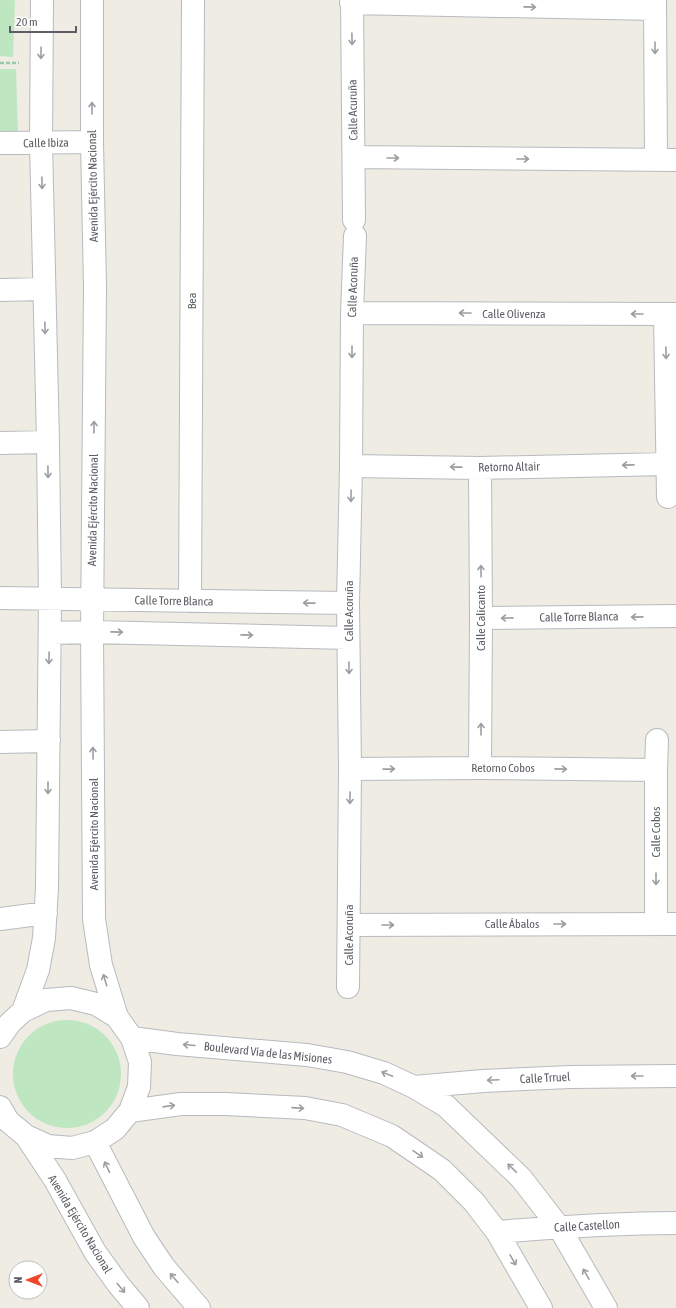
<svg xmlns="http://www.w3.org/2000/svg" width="676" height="1308" font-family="'Asap Condensed',sans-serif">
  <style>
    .green { fill: #bee7c1 }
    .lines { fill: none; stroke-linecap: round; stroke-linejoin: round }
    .minor-casing { stroke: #b8babf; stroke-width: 24 }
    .path { stroke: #97c8a8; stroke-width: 2.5; stroke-dasharray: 4 2; stroke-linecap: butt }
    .minor { stroke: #fff; stroke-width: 22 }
    .oneway { stroke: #9d9ea2 }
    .labels { text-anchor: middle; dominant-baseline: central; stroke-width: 3; stroke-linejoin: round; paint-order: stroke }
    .street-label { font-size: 12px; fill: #5b5e64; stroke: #fff }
  </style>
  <rect width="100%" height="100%" fill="#eeece3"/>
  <path class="green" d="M0,0H15L13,57L0,56Z
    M0,69H16L18,134H0Z
    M13 1074a54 54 0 1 1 108 0a54 54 0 1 1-108 0Z"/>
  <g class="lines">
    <defs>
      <path id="minor" d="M92,0V142L95,287L92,632L94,919L101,965L117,1017
        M352,0L354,220
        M655,0L656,160
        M351,3L655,9
        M0,143L92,142
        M354,157L676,160
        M0,290L44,289
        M352,313L676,314
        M665,314L668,497
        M0,443L48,442
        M351,466L480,468L667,464
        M480,468L481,618L480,768
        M0,598L348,603
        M190,601L193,0
        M481,618L676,616
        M50,633L92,632L348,638
        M0,742L49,741
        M350,769L480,768L656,770
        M0,919L46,913
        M656,923V770L657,740
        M349,925L676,924
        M348,987L350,769L348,603L351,466L352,313L355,236
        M23,1011L38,970L44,938L47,888L50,599L48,442L41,143L42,0
        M0,1037L10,1023L23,1011L46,1000L71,998L96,1004L117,1017L132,1038L140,1062L139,1087L130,1111L115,1129L95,1142L72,1148L48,1146L26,1136L8,1121L0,1107
        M132,1038L177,1044L307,1055L347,1062L384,1073L414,1087L446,1106L521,1178L559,1227L606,1308
        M414,1087L483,1081L570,1077L676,1076
        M130,1111L181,1104H225L305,1108L342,1115L392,1136L442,1170L474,1202L497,1232L541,1308
        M26,1136L55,1180L95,1252L118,1284L138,1308
        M95,1142L144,1237L164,1267L199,1308
        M497,1232C557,1227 616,1223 676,1223"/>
    </defs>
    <use href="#minor" class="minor-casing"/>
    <path class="path" d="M0,63H19"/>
    <use href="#minor" class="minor"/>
  </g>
  <defs><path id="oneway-shaft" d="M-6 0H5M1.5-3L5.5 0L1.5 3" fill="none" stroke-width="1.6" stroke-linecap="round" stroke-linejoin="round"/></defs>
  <g class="oneway">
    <use href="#oneway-shaft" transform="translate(530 7) rotate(1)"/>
    <use href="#oneway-shaft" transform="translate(352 39) rotate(89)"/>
    <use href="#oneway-shaft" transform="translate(655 48) rotate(90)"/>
    <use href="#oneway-shaft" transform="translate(41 53) rotate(91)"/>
    <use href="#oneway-shaft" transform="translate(92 108) rotate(-90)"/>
    <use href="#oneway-shaft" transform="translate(393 158)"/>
    <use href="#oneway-shaft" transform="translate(523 159)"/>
    <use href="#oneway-shaft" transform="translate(42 183) rotate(89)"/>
    <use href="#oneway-shaft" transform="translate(465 313) rotate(-180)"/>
    <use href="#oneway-shaft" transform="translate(637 314) rotate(-180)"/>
    <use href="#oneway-shaft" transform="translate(45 328) rotate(89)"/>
    <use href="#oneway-shaft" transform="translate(352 352) rotate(90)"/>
    <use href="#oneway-shaft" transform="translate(666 353) rotate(89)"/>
    <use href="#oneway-shaft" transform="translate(94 427) rotate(-89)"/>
    <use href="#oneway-shaft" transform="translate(628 465) rotate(179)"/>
    <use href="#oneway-shaft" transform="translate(456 467) rotate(-179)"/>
    <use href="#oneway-shaft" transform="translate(48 472) rotate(89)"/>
    <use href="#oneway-shaft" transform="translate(351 496) rotate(91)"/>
    <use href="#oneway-shaft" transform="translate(481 571) rotate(-91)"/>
    <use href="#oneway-shaft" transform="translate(309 603) rotate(-179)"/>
    <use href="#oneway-shaft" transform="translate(637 617) rotate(179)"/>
    <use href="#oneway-shaft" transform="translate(507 618) rotate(179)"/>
    <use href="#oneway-shaft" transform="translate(117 632) rotate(1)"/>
    <use href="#oneway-shaft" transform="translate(247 635) rotate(1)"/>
    <use href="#oneway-shaft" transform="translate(49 658) rotate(91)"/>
    <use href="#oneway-shaft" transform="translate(349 668) rotate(89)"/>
    <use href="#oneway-shaft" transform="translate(481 729) rotate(-90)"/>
    <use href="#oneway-shaft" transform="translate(93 753) rotate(-91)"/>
    <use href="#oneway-shaft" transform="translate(389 769) rotate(-1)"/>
    <use href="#oneway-shaft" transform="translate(561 769) rotate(1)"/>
    <use href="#oneway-shaft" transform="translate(48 788) rotate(90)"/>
    <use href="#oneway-shaft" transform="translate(350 798) rotate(91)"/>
    <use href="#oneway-shaft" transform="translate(656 879) rotate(90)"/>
    <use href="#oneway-shaft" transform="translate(560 924)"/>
    <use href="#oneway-shaft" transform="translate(388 925)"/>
    <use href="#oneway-shaft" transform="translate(105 980) rotate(-107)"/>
    <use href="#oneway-shaft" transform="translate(189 1045) rotate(-175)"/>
    <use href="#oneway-shaft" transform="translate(387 1074) rotate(-158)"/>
    <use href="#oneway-shaft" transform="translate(637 1076) rotate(180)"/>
    <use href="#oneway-shaft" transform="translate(493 1080) rotate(177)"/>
    <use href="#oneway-shaft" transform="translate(169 1106) rotate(-8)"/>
    <use href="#oneway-shaft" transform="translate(298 1108) rotate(4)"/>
    <use href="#oneway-shaft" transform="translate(418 1154) rotate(34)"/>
    <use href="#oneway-shaft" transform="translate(107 1167) rotate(-116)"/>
    <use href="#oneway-shaft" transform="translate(512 1168) rotate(-136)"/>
    <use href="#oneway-shaft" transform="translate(513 1260) rotate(60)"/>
    <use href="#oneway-shaft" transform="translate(586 1274) rotate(-120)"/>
    <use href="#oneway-shaft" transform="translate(174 1278) rotate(-131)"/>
    <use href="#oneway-shaft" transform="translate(121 1288) rotate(50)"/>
  </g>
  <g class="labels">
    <g class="street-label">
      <text transform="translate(353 110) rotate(-91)">Calle Acuruña</text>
      <text transform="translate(46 143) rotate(-1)">Calle Ibiza</text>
      <text transform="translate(93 186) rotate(-91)">Avenida Ejército Nacional</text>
      <text transform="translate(353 287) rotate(-88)">Calle Acoruña</text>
      <text transform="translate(192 301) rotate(-90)">Bea</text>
      <text x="514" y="314">Calle Olivenza</text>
      <text transform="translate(509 467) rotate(-1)">Retorno Altair</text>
      <text transform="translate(93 510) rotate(-89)">Avenida Ejército Nacional</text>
      <text transform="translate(174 601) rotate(1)">Calle Torre Blanca</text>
      <text transform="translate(349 611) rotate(-90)">Calle Acoruña</text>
      <text transform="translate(579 617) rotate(-1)">Calle Torre Blanca</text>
      <text transform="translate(481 618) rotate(-90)">Calle Calicanto</text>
      <text x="503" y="768">Retorno Cobos</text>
      <text transform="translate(656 832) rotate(-90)">Calle Cobos</text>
      <text transform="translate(94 834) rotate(-90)">Avenida Ejército Nacional</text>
      <text x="512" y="924">Calle Ábalos</text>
      <text transform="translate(349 935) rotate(-90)">Calle Acoruña</text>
      <text transform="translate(268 1053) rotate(6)">Boulevard Vía de las Misiones</text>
      <text transform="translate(545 1078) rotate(-3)">Calle Trruel</text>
      <text transform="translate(80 1224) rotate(59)">Avenida Ejército Nacional</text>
      <text transform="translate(587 1226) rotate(-3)">Calle Castellon</text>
    </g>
  </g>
  <g transform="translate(28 1280) rotate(270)"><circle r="19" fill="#ffffff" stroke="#bdbfc1"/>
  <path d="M0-3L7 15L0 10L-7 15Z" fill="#ef4428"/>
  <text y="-6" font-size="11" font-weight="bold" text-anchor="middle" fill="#5b5e64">N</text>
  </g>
  <path d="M10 26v6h66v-6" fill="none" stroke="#5b5e64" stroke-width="2"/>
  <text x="16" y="26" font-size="12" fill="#5b5e64" stroke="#ffffff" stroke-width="3" paint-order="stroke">20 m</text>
</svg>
